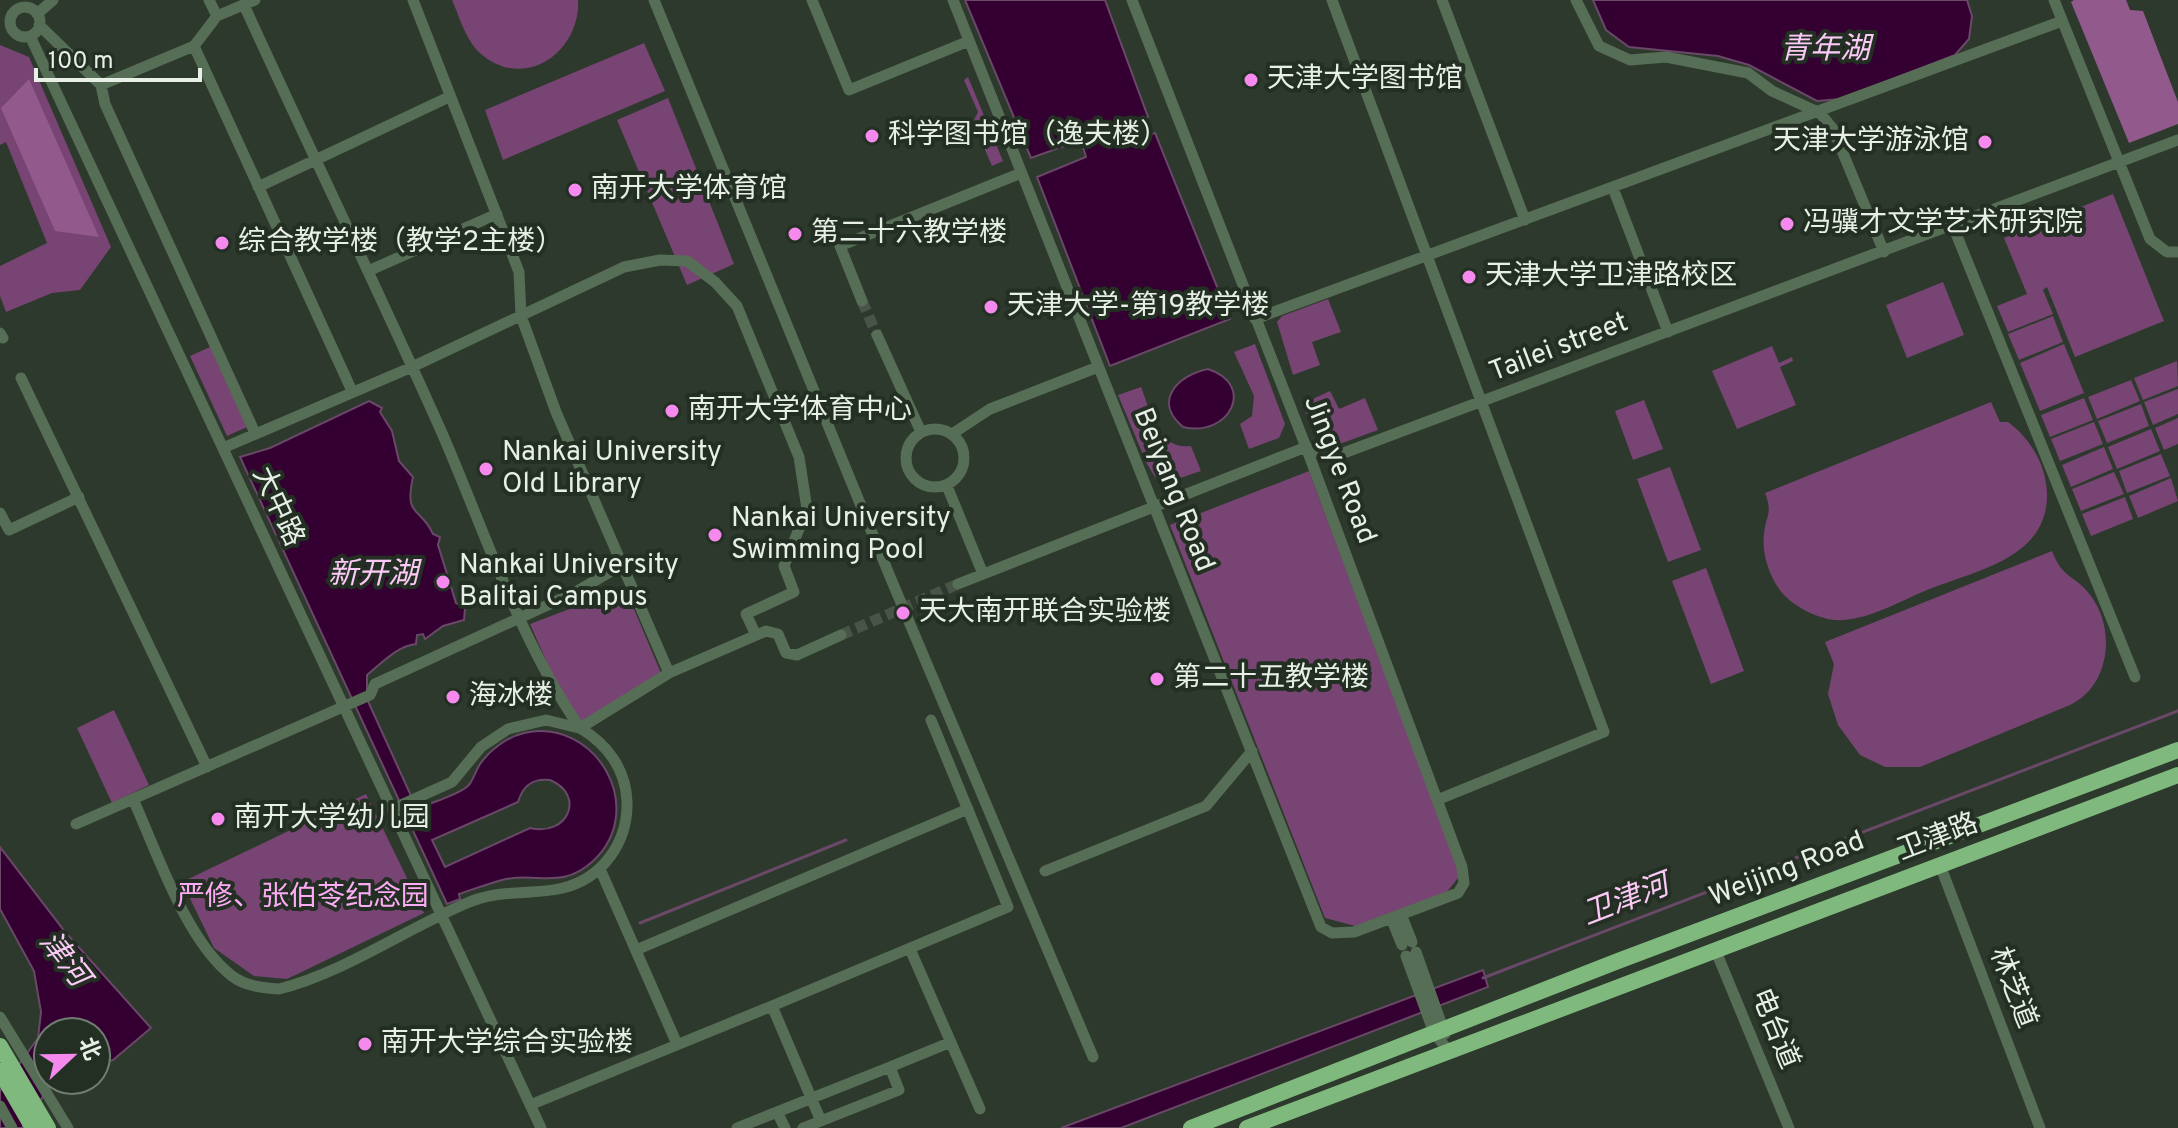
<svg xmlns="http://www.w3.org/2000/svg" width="2178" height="1128" font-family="Overpass,'Noto Sans SC',sans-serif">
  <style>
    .green { fill: #774473 }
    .forest { fill: #92598d }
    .water { fill: #330031; stroke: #694868; stroke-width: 2; fill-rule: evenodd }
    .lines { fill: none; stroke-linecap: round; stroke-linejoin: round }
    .stream { stroke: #694868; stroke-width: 3 }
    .minor-tunnel { stroke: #495448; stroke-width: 11; stroke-dasharray: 11 5.5; stroke-linecap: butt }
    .minor { stroke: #566e55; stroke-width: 11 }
    .highway { stroke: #80b97d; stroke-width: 16 }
    .poi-dot { fill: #f689ed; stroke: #232f23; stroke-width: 3 }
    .labels { text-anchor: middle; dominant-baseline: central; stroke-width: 8; stroke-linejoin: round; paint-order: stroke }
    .poi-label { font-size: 28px; fill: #e7efe7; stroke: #232f23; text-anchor: start }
    .street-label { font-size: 28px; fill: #e7efe7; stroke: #232f23 }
    .park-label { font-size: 28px; fill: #fdabf5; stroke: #232f23 }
    .water-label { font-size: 30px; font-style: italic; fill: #fbc9f6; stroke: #232f23 }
  </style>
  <rect width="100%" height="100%" fill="#2d392c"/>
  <path class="green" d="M452,0H578C581,51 525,92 481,54C466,41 460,18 452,0Z
    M644,43L665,91L503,160L485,110Z
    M0,45L29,57L111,247L80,290L52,293L6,312L0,296V266L47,243L6,142L0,145Z
    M968,77L1003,161L992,166L973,122L978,112L964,80Z
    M668,98L734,264L687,285L617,120Z
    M2113,194L2164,321L2075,357L2047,287L2043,290L2053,314L2008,332L1997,306L2027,294L2004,238Z
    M1943,282L1964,335L1907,358L1886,305Z
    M1328,299L1341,332L1312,342L1320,365L1293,375L1277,322L1282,316Z
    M2053,316L2063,342L2019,360L2008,334Z
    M1255,344L1285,424L1279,438L1249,449L1240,424L1252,416L1254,396L1234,352Z
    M2064,344L2084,393L2040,411L2020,363Z
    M1772,346L1779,363L1792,357L1793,361L1780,367L1796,405L1737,429L1712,371Z
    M210,347L247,427L227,436L190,356Z
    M2177,361L2178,386L2143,400L2134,378Z
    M2131,380L2140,401L2097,419L2088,397Z
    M1141,387C1151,412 1157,450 1191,446L1201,471L1165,483L1155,477L1147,464L1118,395Z
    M2178,389V414L2153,425L2144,402Z
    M1330,391L1339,409L1365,398L1378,430L1323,450L1302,404Z
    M2084,398L2093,420L2050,437L2041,415Z
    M1644,400L1663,449L1633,460L1615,411Z
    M1991,402L2000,422H2008C2052,454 2066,523 2012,555C1987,571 1954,579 1927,590C1898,602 1866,622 1834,620C1817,618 1797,608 1785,596C1771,582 1761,554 1764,534C1766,514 1773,514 1765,493Z
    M2141,404L2149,426L2107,443L2098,421Z
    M2178,418V444L2164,450L2155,428Z
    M2094,422L2103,444L2060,461L2051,439Z
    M2151,429L2160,451L2117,469L2108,447Z
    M2104,447L2113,469L2071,487L2062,465Z
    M2161,454L2170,476L2127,493L2119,471Z
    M1670,467L1701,550L1668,562L1637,479Z
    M1309,471L1458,867V878L1446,893L1355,926L1325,918L1170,525Z
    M2114,472L2124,494L2081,511L2072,489Z
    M2171,478L2178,501L2138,518L2129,496Z
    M2125,497L2133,519L2091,536L2082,514Z
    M2052,551C2063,580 2075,574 2091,596C2116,630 2110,686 2070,705L1920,767H1885L1860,755L1838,725L1828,694L1834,664L1825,642Z
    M1706,568L1744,671L1711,684L1672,581Z
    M625,588L661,673L581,723L560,692L530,624Z
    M114,710L149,785L112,803L77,728Z
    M366,794L424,913L287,979L254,976L214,948L182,882Z"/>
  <path class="forest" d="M2074,0H2126L2130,10L2143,11L2178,102V124L2129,143L2071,2Z
    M29,79L99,237L55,231L1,108Z"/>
  <path class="water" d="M965,0H1105L1148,117L1116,128L1122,144L1155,133L1230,319L1110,366L1037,177L1086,157L1081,140L1031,158Z
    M1593,0H1967L1972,16L1969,39L1955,55L1841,99L1817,101L1749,65L1718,56L1629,47L1606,30Z
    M1208,369C1257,385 1229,438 1183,427C1152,401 1178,375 1208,369Z
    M369,401L382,408L380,412L392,431L399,461L413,477C404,518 420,506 433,534L440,537L438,545L456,603L465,608L464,620L443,626L425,639L423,634L417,635L416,644C397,646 382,663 367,675V699L417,809C432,802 456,796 468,786C473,781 476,770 480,764C490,750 507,737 524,733C596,717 649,809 593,861C563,889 539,873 506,879C490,883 474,889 459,894L460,899L447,904L240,457L270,448ZM550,780C586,795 568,837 530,828L445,867L432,840L518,802C523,785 533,778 550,780Z
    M0,847L66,933L151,1028L113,1060L96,1065V1032H48V1080H54L22,1128H0V1091L38,1038L41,1012L34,971L0,909Z
    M1483,970L1488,987L1121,1128H1061Z"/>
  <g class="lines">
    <path class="stream" d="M640,923L846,840
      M1483,978L2178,711"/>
    <path class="minor-tunnel" d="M862,301L877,335
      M841,635L958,584"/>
    <path class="minor" d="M413,0L519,272L521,316L556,412L669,673L766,631L778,634L786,653L797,655L841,635
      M654,0L891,579L1093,1057
      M812,0L849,90L969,41
      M953,0L1321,927L1332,933L1354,932L1458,893L1464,883L1462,867L1306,447L1132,0
      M1332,0L1604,732L1437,800
      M1442,0L1525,220
      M1576,0L1599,46L1630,60L1666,57L1748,73L1772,91L1820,113L1833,129L1884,252
      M2054,0L2150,239L2167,252H2178
      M244,5C309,148 378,289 442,433C485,532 519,639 580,728
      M10 22a15 15 0 1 1 30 0a15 15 0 1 1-30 0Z
      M37,14L53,0
      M217,16L255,0
      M39,25L101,85L194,46L217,16L209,0
      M30,36L541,1128
      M194,46L352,391
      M101,85L105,104L255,433
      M258,187L449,97
      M1613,188L1668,332
      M1953,226L2135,677
      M368,271L497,214
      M862,301L840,246L1021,173
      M1255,319L2062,21
      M0,333L3,338
      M877,335L921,432
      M21,378L207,767
      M906 458a29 29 0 1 1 58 0a29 29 0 1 1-58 0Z
      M952,434L990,409L1098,367
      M223,448L412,367L624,267L660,260L687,261L715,282L737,306L799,457L807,509L784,566L794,592L746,614L756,635
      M947,486L983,574
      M0,513L9,530L79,497
      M958,584L1306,447L1333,457L2178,140
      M133,799C157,852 186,941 232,976C245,986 263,988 279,989C341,974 408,928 467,903C502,888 530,896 563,888C603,878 628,842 627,802C626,769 607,744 580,728L669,673
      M392,809L452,782L481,747L508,729L546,720L579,728
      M76,824L370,695L375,684L574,593L620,566
      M1940,865L2040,1128
      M600,869L677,1044
      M1045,871L1206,806L1252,751
      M1401,914L1412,942
      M1391,918L1402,945
      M910,949L980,1109
      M1715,949L1789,1128
      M636,950L968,809
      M1416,952L1445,1034
      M1406,956L1434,1033L1448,1050
      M0,1017L68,1128
      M890,1067L951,1042
      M530,1105L772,1006
      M0,1106L12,1128
      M777,1112L785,1128
      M821,1121L772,1006L1008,907L931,720
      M737,1128L890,1067L899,1090L803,1128"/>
    <path class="highway" d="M0,1046L48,1128
      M0,1071L33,1128
      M1191,1128L1618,961L2178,750
      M1247,1128L2178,775"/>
  </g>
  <g class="poi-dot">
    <circle cx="1251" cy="80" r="8"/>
    <circle cx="872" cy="136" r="8"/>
    <circle cx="1985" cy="142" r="8"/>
    <circle cx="575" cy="190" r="8"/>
    <circle cx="1787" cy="224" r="8"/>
    <circle cx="795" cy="234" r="8"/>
    <circle cx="222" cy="243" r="8"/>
    <circle cx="1469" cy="277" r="8"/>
    <circle cx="991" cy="307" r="8"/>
    <circle cx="672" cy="411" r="8"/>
    <circle cx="486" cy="469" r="8"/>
    <circle cx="715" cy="535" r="8"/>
    <circle cx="443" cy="582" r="8"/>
    <circle cx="903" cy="613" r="8"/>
    <circle cx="1157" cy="679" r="8"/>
    <circle cx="453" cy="697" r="8"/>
    <circle cx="218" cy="819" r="8"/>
    <circle cx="365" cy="1044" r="8"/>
  </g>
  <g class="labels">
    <g class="poi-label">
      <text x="1267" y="80">天津大学图书馆</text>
      <text x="888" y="136">科学图书馆（逸夫楼）</text>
      <text x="1969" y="142" text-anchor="end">天津大学游泳馆</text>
      <text x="591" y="190">南开大学体育馆</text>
      <text x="1803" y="224">冯骥才文学艺术研究院</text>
      <text x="811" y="234">第二十六教学楼</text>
      <text x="238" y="243">综合教学楼（教学2主楼）</text>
      <text x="1485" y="277">天津大学卫津路校区</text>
      <text x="1007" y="307">天津大学-第19教学楼</text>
      <text x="688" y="411">南开大学体育中心</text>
      <text x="502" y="453">Nankai University<tspan x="502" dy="32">Old Library</tspan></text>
      <text x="731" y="519">Nankai University<tspan x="731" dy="32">Swimming Pool</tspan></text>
      <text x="459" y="566">Nankai University<tspan x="459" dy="32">Balitai Campus</tspan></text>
      <text x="919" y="613">天大南开联合实验楼</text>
      <text x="1173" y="679">第二十五教学楼</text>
      <text x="469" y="697">海冰楼</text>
      <text x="234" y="819">南开大学幼儿园</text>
      <text x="381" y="1044">南开大学综合实验楼</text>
    </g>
    <g class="street-label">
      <text transform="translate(1559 348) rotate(-21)">Tailei street</text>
      <text transform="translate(1339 470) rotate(69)">Jingye Road</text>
      <text transform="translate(1173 490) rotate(68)">Beiyang Road</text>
      <text transform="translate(277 507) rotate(65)">大中路</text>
      <text transform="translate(1938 838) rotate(-21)">卫津路</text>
      <text transform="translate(1787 870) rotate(-21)">Weijing Road</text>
      <text transform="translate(2012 988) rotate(69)">林芝道</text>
      <text transform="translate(1774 1029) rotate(68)">电台道</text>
    </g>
    <g class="park-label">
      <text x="303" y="898">严修、张伯苓纪念园</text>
    </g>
    <g class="water-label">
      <text x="1825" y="50">青年湖</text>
      <text x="373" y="575">新开湖</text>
      <text transform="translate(1626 901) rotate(-21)">卫津河</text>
      <text transform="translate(63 960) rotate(52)">津河</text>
    </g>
  </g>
  <g transform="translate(72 1056) rotate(68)"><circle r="38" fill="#232f23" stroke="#717c71" stroke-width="2"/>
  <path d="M0-6L14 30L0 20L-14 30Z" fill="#f689ed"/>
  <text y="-12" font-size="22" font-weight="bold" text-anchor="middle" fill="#e7efe7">北</text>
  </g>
  <path d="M36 68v12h164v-12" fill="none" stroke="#e7efe7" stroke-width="4"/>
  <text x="48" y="68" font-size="24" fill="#e7efe7" stroke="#232f23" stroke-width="6" paint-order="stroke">100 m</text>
</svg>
